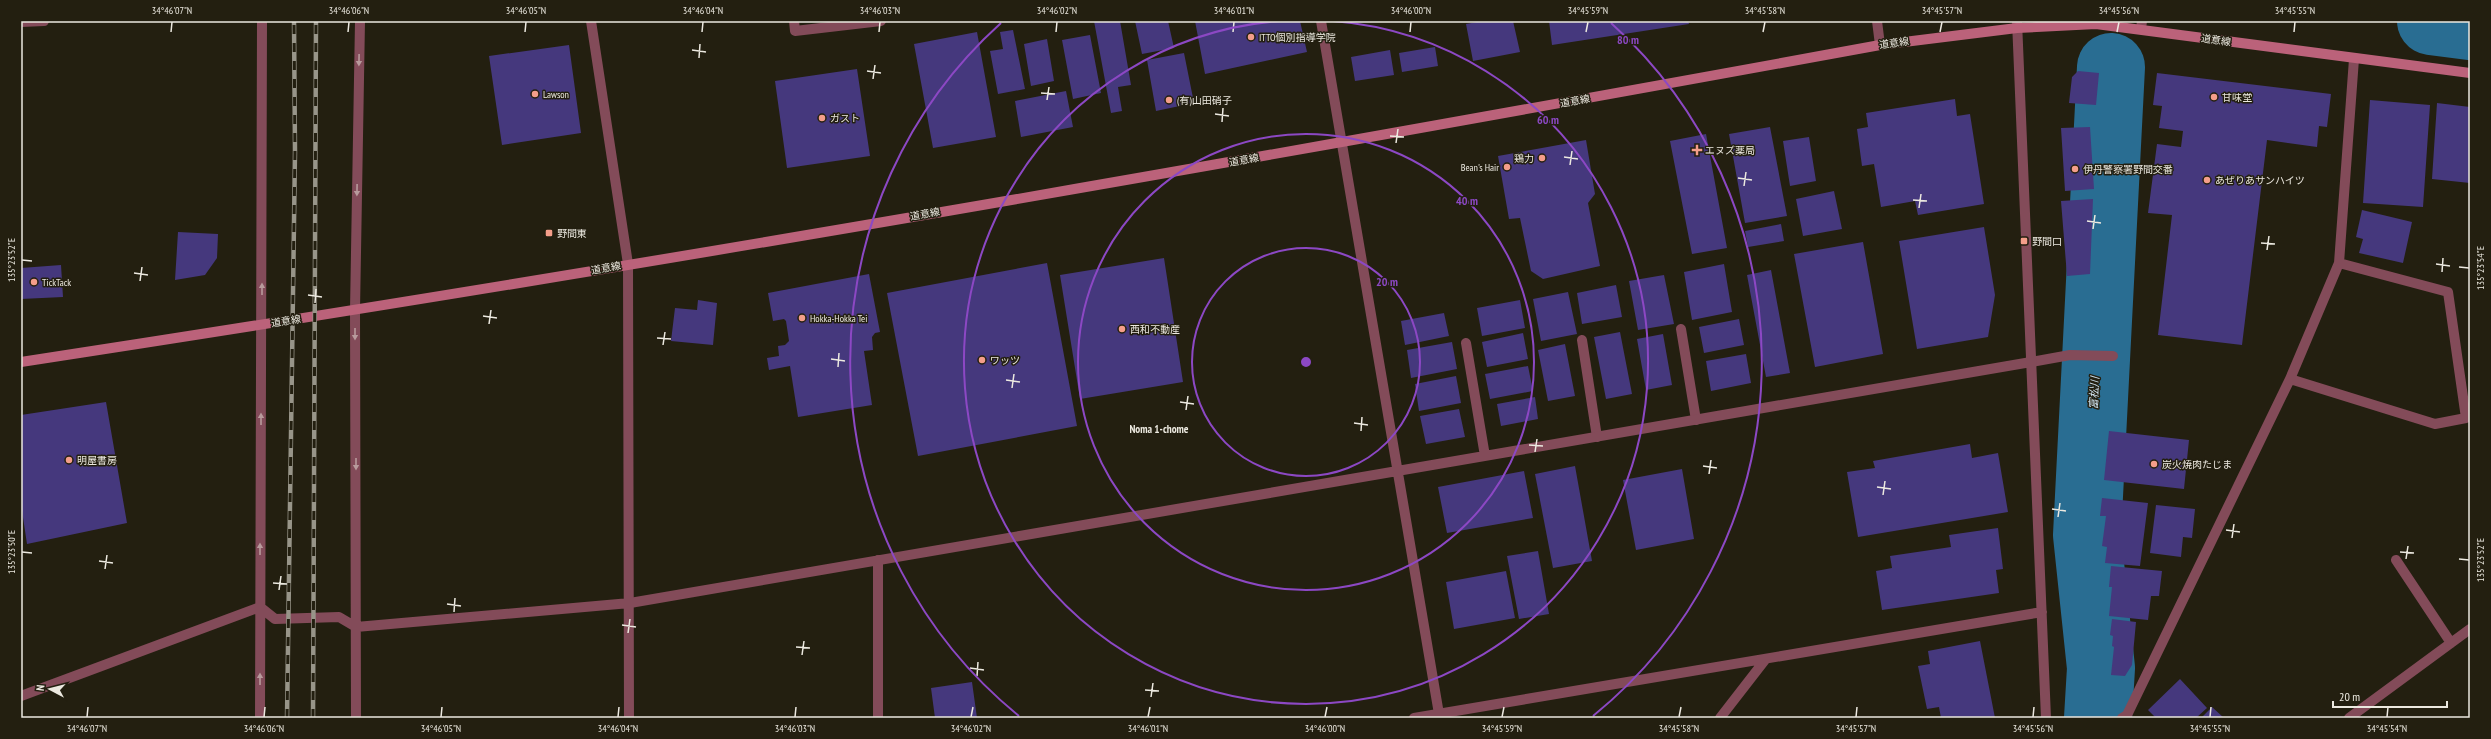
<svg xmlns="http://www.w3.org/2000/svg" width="2491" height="739" font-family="'PT Sans Narrow','Noto Sans JP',sans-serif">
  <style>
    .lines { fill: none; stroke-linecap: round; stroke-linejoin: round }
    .river { stroke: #296d92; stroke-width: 68 }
    .building { fill: #45387d }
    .lane { stroke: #834b59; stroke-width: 10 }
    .street { stroke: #834b59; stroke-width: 10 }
    .secondary { stroke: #bb627a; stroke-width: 10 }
    .rail-casing { stroke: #989589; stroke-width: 4.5 }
    .rail { stroke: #231f10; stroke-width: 3; stroke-dasharray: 9; stroke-linecap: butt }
    .oneway { fill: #b89a9c }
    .ticks { fill: none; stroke: #ece9e0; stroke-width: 1.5 }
    .ring { fill: none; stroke: #8c48c4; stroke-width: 2 }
    .poi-dot { fill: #f49e8a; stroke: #231f10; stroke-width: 1.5 }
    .labels { text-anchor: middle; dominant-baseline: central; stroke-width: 3; stroke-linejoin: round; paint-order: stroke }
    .poi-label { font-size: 10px; fill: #ece9e0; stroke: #231f10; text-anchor: start }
    .street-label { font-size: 10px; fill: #ece9e0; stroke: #231f10 }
    .water-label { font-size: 11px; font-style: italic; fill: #cfe3f0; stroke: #231f10 }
    .neighbourhood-label { font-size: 11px; font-weight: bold; fill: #ece9e0; stroke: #231f10 }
    .centre { fill: #8c48c4; stroke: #231f10; stroke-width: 2 }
    .ring-label { font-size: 12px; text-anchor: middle; font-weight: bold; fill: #8c48c4; stroke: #231f10; stroke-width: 3; stroke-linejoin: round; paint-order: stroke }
    .neatline { fill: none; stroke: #ece9e0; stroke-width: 1.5 }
    .ticks-label { font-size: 10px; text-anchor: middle; fill: #ece9e0 }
  </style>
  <rect width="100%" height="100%" fill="#231f10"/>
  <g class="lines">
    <path class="river" d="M2431,21L2470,26
      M2098,718L2101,668L2087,535L2111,67"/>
  </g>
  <path class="building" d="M1094,21H1120L1131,85L1118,87L1122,111L1111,113Z
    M1135,21H1168L1174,48L1142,54Z
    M1195,21H1300L1307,52L1205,74Z
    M1482,21H1513L1520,52L1473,61L1466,24Z
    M1549,21H1688L1689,24L1552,45Z
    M1013,30L1025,89L998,94L990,51L1003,49L1000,32Z
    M977,32L996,137L933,148L914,44Z
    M1090,35L1101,93L1073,99L1062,40Z
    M1047,39L1054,81L1031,86L1024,44Z
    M569,45L581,133L502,145L489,56Z
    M1435,47L1438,66L1402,72L1399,53Z
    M1390,50L1394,75L1355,81L1351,57Z
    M1184,53L1194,103L1156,111L1147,60Z
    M857,69L870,156L787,168L775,81Z
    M2078,71L2099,73L2096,105L2069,103L2072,77Z
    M2157,73L2331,94L2327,127L2319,126L2317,147L2267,140L2242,345L2158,335L2172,215L2148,213L2157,144L2181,147L2183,131L2159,128L2162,106L2153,105Z
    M1066,91L1073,127L1021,137L1015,101Z
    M1955,99L1957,116L1970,114L1984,204L1918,215L1915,201L1881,207L1874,164L1862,166L1857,129L1868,127L1866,113Z
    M2370,100L2430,105L2423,207L2363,203Z
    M2437,103L2470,107V183L2432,179Z
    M1770,127L1787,216L1745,223L1729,134Z
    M2090,127L2094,189L2065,191L2061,128Z
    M1706,134L1727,248L1692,254L1670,141Z
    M1809,137L1816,181L1790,186L1783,141Z
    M1586,140L1595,194L1588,203L1600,266L1543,279L1531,271L1520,218L1509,219L1498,156Z
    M1834,191L1842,229L1803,236L1796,199Z
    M2093,199L2090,274L2067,276L2061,201Z
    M2362,210L2412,222L2403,263L2359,253L2363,239L2356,237Z
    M1781,224L1784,241L1748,247L1745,231Z
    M1984,227L1995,295L1988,337L1917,349L1899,241Z
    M178,232L218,234L217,258L205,275L175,280Z
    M1863,242L1883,354L1815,367L1794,254Z
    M1164,258L1183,382L1080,399L1060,275Z
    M1047,263L1077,426L918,456L887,293Z
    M1724,264L1732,312L1692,320L1684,272Z
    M61,265L63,297L21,299V268Z
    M1771,270L1790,373L1766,377L1747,275Z
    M869,274L880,332L875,333L872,337L873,350L864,351L872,405L798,417L790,366L769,370L767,358L779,356L778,346L785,345L789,341L786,321L784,319L773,321L768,293Z
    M1664,275L1674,324L1638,330L1629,281Z
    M1616,285L1622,317L1582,324L1577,293Z
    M1568,292L1577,334L1541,341L1533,299Z
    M698,300L717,303L713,345L671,341L675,308L697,310Z
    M1520,300L1525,328L1482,336L1477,308Z
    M1444,313L1449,336L1405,345L1401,321Z
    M1739,319L1744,345L1704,353L1699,327Z
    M1620,332L1632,394L1606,399L1594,337Z
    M1523,333L1528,359L1487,367L1482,342Z
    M1663,334L1672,385L1646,390L1637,339Z
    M1452,342L1457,369L1411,378L1407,350Z
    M1565,344L1575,396L1548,401L1538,350Z
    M1746,354L1751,383L1711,391L1706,361Z
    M1528,366L1533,391L1490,399L1485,374Z
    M1456,376L1461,403L1419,411L1415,384Z
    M1535,397L1538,419L1501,426L1497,404Z
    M106,402L127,523L27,544L21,504V415Z
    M1459,409L1465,437L1426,444L1420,416Z
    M2109,431L2189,440L2184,489L2104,480Z
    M1970,444L1972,458L1998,453L2008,512L1858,537L1847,472L1875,468L1873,461Z
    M1575,466L1592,561L1553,568L1535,474Z
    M1682,469L1694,539L1636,550L1623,480Z
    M1524,471L1533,518L1447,533L1438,487Z
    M2102,498L2148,503L2140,566L2105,563L2107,547L2102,546L2106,516H2100Z
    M2156,505L2195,509L2192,538L2183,537L2181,557L2150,553Z
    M1998,528L2003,569L1996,570L1999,593L1882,610L1876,571L1892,568L1890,556L1951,547L1949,535Z
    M1538,551L1549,614L1519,619L1507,556Z
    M2111,566L2162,571L2159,596H2151L2148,620L2109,616L2112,587H2109Z
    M1506,571L1515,618L1454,629L1446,582Z
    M2112,619L2136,622L2132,665L2125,676L2111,675L2114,647L2112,646L2113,636L2110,635Z
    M1980,641L1995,718H1941L1939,707L1927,709L1918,666L1930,664L1928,651Z
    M2180,679L2207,708L2196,718H2156L2148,710Z
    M972,682L977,718H935L931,688Z
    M2212,707L2224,718H2201Z"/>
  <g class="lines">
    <path class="lane" d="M2141,29L2142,21
      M1681,329L1696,420
      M1582,340L1597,437
      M2031,362L2070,355L2113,356"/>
    <path class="street" d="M591,21L628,264L629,718
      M794,21L795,31L881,21
      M1321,21L1439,714
      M1877,21L1880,45
      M2017,21L2046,718
      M21,22L44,21
      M1466,343L1485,456
      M2290,379L2435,424L2466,418L2448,292L2339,263
      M878,560V718
      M2396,560L2451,643
      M21,696L260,607L275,619L339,617L356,627L630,603L2031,362
      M260,718L262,21
      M356,718L355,310L360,21
      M1414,718L2042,612
      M1720,718L1765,660
      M2122,718L2127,715L2290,379L2339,263L2354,59
      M2349,718L2470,629"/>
    <path class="secondary" d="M21,362C643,267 1262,158 1880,45L2017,28L2096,24L2470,73"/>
    <defs>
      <path id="rail" d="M287,718L295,152L294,21
        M313,718L316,21"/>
    </defs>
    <use href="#rail" class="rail-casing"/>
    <use href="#rail" class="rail"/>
  </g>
  <defs><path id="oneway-solid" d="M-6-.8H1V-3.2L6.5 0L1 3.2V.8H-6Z"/></defs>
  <g class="oneway">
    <use href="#oneway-solid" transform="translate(359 60) rotate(91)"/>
    <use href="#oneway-solid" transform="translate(357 190) rotate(91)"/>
    <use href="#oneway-solid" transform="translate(262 289) rotate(-90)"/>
    <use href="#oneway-solid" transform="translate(355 334) rotate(90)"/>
    <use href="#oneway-solid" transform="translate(261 419) rotate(-90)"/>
    <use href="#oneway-solid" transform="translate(356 464) rotate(90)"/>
    <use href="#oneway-solid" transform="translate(260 549) rotate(-90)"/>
    <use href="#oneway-solid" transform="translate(260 679) rotate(-90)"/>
  </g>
  <path class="ticks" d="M171,32L172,22M348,32L349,22M525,32L526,22M702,32L703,22M879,32L880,22M1056,32L1057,22M1233,32L1234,22M1410,32L1411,22M1586,32L1588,22M1763,32L1765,22M1940,32L1942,22M2117,32L2119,22M2294,32L2295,22M692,50L706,52M699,58L700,44M867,71L881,73M873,79L875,65M1041,93L1055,94M1047,100L1049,87M1215,114L1229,116M1222,122L1223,108M1390,136L1404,137M1396,143L1398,129M1564,157L1578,159M1570,165L1572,151M1738,178L1752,180M1744,186L1746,172M1913,200L1927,201M1919,208L1921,194M2087,221L2101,223M2093,229L2095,215M2261,243L2275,244M2267,250L2269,236M22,260L32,261M2436,264L2450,266M2459,267L2469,268M2442,272L2443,258M134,273L148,275M140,281L142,267M308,295L322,297M315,303L316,289M483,316L497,318M489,324L491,310M657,338L671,339M663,345L665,332M831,359L845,361M838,367L839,353M1006,380L1020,382M1012,388L1014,374M1180,402L1194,404M1186,410L1188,396M1354,423L1368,425M1361,431L1362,417M1529,445L1543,446M1535,452L1537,439M1703,466L1717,468M1709,474L1711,460M1877,487L1891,489M1883,495L1885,481M2052,509L2066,511M2058,517L2060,503M2226,530L2240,532M2232,538L2234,524M22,552L32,553M2400,552L2414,553M2406,559L2408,546M2459,559L2469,560M99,561L113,563M105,569L107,555M273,583L287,584M279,590L281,576M447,604L461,606M454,612L455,598M622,625L636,627M628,633L630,619M796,647L810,648M802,655L804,641M970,668L984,670M977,676L978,662M1145,690L1159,691M1151,697L1153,683M87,717L88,707M264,717L265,707M441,717L442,707M618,717L619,707M795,717L796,707M971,717L973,707M1148,717L1150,707M1325,717L1327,707M1502,717L1504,707M1679,717L1681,707M1856,717L1857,707M2033,717L2034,707M2210,717L2211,707M2387,717L2388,707"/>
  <g class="ring">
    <circle cx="1306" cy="362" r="114"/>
    <circle cx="1306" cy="362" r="228"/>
    <path d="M1333 21A342 342 0 1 1 1279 21"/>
    <path d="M1019 716A456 456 0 0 1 1001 23M1611 23A456 456 0 0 1 1593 716"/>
  </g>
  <g class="poi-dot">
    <circle cx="1251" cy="37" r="4"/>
    <circle cx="535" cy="94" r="4"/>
    <circle cx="2214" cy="97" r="4"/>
    <circle cx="1169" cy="100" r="4"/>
    <circle cx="822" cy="118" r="4"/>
    <path d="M1695 144h4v4h4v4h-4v4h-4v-4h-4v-4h4z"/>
    <circle cx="1542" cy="158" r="4"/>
    <circle cx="1507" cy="167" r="4"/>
    <circle cx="2075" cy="169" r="4"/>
    <circle cx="2207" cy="180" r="4"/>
    <rect x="545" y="229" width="8" height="8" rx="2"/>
    <rect x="2020" y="237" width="8" height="8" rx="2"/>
    <circle cx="34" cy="282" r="4"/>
    <circle cx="802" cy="318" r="4"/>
    <circle cx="1122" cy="329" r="4"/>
    <circle cx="982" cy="360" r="4"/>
    <circle cx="69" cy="460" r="4"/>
    <circle cx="2154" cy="464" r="4"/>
  </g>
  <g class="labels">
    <g class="poi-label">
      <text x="1259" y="37">ITTO個別指導学院</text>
      <text x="543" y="94">Lawson</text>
      <text x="2222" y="97">甘味堂</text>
      <text x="1177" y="100">(有)山田硝子</text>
      <text x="830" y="118">ガスト</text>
      <text x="1705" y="150">エヌズ薬局</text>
      <text x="1534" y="158" text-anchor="end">鶏力</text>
      <text x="1499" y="167" text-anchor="end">Bean's Hair</text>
      <text x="2083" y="169">伊丹警察署野間交番</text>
      <text x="2215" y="180">あぜりあサンハイツ</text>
      <text x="557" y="233">野間東</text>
      <text x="2032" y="241">野間口</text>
      <text x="42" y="282">TickTack</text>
      <text x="810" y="318">Hokka-Hokka Tei</text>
      <text x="1130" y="329">西和不動産</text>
      <text x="990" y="360">ワッツ</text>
      <text x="77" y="460">明屋書房</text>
      <text x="2162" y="464">炭火焼肉たじま</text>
    </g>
    <g class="street-label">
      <text transform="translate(2216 40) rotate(8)">道意線</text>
      <text transform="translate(1894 43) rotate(-8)">道意線</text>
      <text transform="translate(1575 101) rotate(-10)">道意線</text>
      <text transform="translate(1244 160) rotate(-10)">道意線</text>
      <text transform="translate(925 214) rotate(-10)">道意線</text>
      <text transform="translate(606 268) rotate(-10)">道意線</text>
      <text transform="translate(286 321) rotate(-9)">道意線</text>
    </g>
    <g class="water-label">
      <text transform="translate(2094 393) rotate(-87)">富松川</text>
    </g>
    <g class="neighbourhood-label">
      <text x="1159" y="429">Noma 1-chome</text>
    </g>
  </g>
  <circle cx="1306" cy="362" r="6" class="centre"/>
  <g class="ring-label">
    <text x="1628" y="44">80 m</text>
    <text x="1548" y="124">60 m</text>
    <text x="1467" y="205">40 m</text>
    <text x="1387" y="286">20 m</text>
  </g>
  <rect width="2491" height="739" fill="none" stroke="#231f10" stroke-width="44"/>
  <g transform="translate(50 689) rotate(277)" stroke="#231f10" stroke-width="3" paint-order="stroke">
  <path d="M0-3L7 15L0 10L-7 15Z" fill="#ece9e0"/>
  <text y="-6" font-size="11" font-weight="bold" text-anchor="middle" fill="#ece9e0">N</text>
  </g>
  <path d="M2333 701v6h114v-6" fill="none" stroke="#ece9e0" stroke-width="2"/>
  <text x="2339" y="701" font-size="12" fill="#ece9e0" stroke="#231f10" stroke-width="3" paint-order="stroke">20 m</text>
  <rect x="22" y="22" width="2447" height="695" class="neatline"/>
  <g class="ticks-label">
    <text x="172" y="14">34°46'07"N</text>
    <text x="349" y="14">34°46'06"N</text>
    <text x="526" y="14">34°46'05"N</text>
    <text x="703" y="14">34°46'04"N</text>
    <text x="880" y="14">34°46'03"N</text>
    <text x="1057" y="14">34°46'02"N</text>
    <text x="1234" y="14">34°46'01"N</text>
    <text x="1411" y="14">34°46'00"N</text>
    <text x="1588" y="14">34°45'59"N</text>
    <text x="1765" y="14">34°45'58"N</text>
    <text x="1942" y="14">34°45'57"N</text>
    <text x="2119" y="14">34°45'56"N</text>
    <text x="2295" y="14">34°45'55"N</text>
    <text transform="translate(11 260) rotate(-90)" y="4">135°23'52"E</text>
    <text transform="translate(2480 268) rotate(-90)" y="4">135°23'54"E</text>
    <text transform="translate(11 552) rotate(-90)" y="4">135°23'50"E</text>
    <text transform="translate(2480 560) rotate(-90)" y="4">135°23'52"E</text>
    <text x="87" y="732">34°46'07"N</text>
    <text x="264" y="732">34°46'06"N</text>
    <text x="441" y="732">34°46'05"N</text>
    <text x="618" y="732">34°46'04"N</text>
    <text x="795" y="732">34°46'03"N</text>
    <text x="971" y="732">34°46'02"N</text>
    <text x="1148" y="732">34°46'01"N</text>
    <text x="1325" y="732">34°46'00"N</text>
    <text x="1502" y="732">34°45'59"N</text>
    <text x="1679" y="732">34°45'58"N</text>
    <text x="1856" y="732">34°45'57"N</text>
    <text x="2033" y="732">34°45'56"N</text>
    <text x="2210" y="732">34°45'55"N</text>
    <text x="2387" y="732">34°45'54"N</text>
  </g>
</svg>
